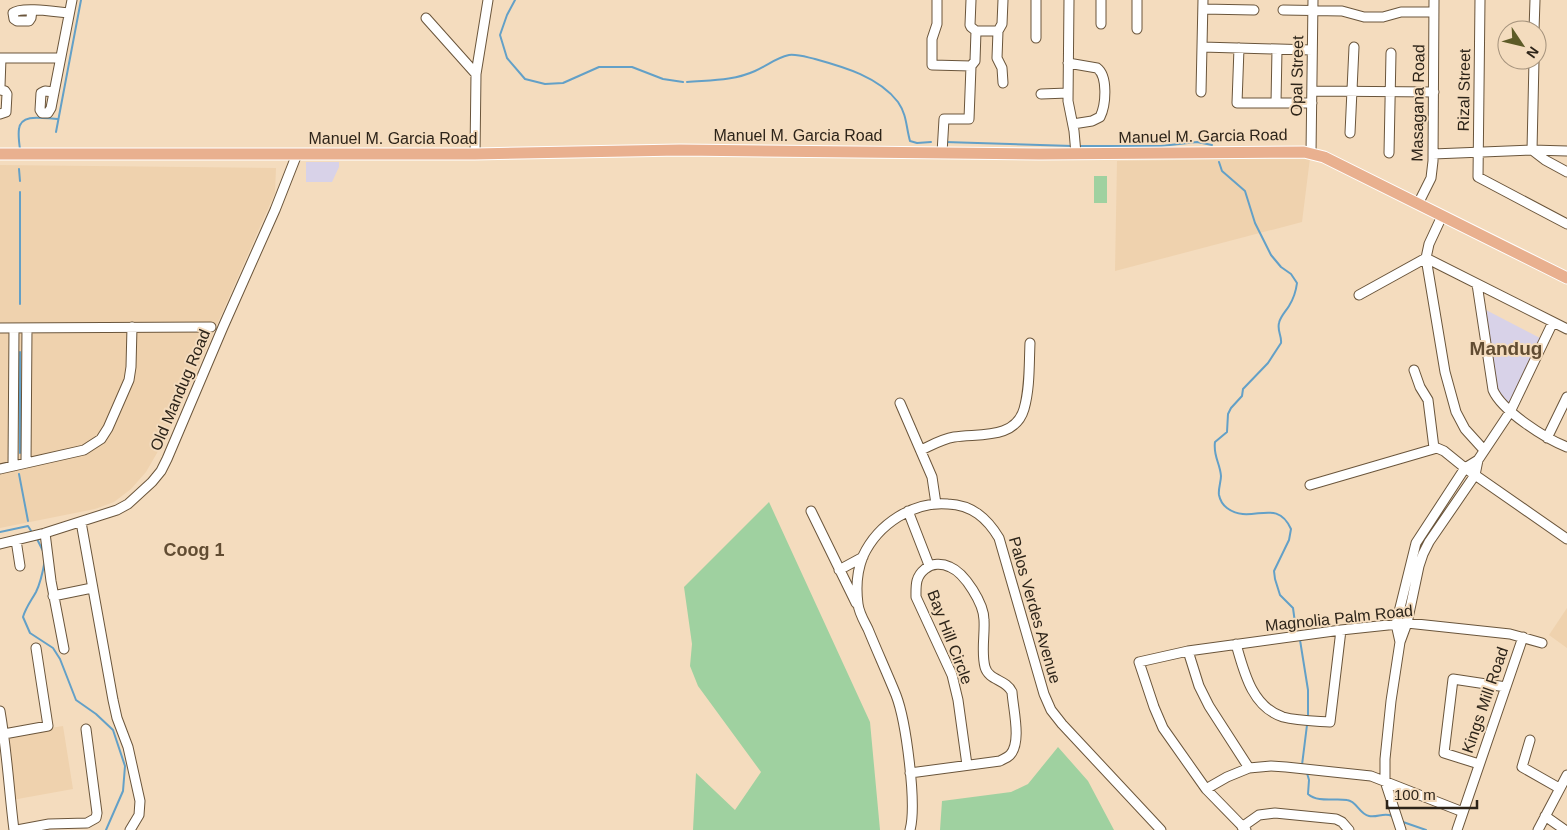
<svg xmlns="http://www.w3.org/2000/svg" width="1567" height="830" font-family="Helvetica,sans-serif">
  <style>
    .commercial { fill: #d8d2e8 }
    .built { fill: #efd2ae }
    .green { fill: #9fd1a0 }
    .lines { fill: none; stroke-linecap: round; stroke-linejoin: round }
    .stream { stroke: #63a0c7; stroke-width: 2 }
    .minor-casing { stroke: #6a553b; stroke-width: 11 }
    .major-casing { stroke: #fff; stroke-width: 13 }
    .minor { stroke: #fff; stroke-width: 9 }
    .major { stroke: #e9b08f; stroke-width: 11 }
    .labels { text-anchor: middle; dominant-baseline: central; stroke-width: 4; stroke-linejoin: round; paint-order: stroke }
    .street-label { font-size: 16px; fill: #2d2419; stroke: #f4dcbe }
    .neighbourhood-label { font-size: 18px; font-weight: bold; fill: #614c32; stroke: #f4dcbe }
    .quarter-label { font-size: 19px; font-weight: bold; fill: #614c32; stroke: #f4dcbe }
  </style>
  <rect width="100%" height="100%" fill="#f4dcbe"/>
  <path class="commercial" d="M306,162H339V167L332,182H306Z
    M1486,310L1542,339L1509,404L1502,398L1497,390Z"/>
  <path class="built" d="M1310,158L1302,222L1115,271L1117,161Z
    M0,165L276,168L275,193L189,388L157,453L146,472L131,489L114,502L95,509L0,528Z
    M1567,608V648L1549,635Z
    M63,726L73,789L12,800L7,735Z"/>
  <path class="green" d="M1094,176H1107V203H1094Z
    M769,502L870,722L880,830H693L696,773L735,810L761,772L698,686L690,666L692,644L684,587Z
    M1058,747L1088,781L1114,830H940L942,801L1011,792L1028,784Z"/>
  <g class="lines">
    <path class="stream" d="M515,0L507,15L500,35L507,58L525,79L545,84L563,83L599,67H632L663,79L683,82
      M687,82C710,80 733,81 755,71C767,66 775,58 789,55C797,54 806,57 815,59C844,67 879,77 898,102C907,115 906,127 910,141L917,143L931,142
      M56,132L81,0
      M945,142L1072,146
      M1078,146H1161L1197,142L1212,145
      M20,149C19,142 18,135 19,129C21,112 46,119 58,119
      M1219,162L1222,171L1245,191L1255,223L1271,255L1281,267L1291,274L1297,283C1296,291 1294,298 1289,306C1286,311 1280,317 1279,323C1277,331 1282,336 1281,343L1268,363L1243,389L1242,396L1231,408L1228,414L1227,432L1215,442C1213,456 1220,463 1221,476C1221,482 1218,489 1219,495C1220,500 1223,505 1227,508C1251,526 1276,496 1291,529L1289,540L1274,571L1275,579L1280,595L1293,608L1296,630
      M19,169L20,181
      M20,192V304
      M20,352V453
      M19,474L28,521
      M0,532L28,526L33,534
      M36,537L43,551
      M45,560C43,571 41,582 36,592C31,601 26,607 23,617L30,633L53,648L60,659L76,700L96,714L113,730L125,766L123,791L106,830
      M1300,640L1308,690V715
      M1302,765L1307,725
      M1307,773L1309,780L1308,794C1318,803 1334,798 1347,800C1357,801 1359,814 1369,816C1377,818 1384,812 1392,816
      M1403,822L1426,830"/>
    <defs>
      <path id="minor" d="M937,0V24L932,39V65L971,66
        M1069,0L1068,101L1074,131L1076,154
        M1480,0L1478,177L1567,224
        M1203,9L1254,10
        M32,10L31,18L29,21H17L14,19L13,13C21,6 58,12 69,13
        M1283,10L1342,11L1364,17H1383L1401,12H1434
        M426,18L476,74
        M1101,24V0
        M1137,29V0
        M1534,30L1535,0
        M976,31H998
        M1036,38V0
        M1202,47L1312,50
        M1239,48L1237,103H1312
        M0,58H60
        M1068,63L1097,68C1108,76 1106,105 1100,117L1092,121L1073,124
        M1003,83L1002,68L997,58L998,31L1002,24L1003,0
        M0,86L1,58
        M0,90L5,91L7,94L6,112L0,114
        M1312,91L1434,92
        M54,92L45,91L41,93L40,110L42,113H48L51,108L72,0
        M1201,92L1203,0
        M1041,94L1068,93
        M1276,103L1277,49
        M1350,133L1354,47
        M1532,150L1534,60
        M1532,150L1545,160L1567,172
        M942,153L944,119H969L971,66L975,61L976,31L971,27L970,25L971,0
        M1311,153L1313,0
        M1389,153L1391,53
        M475,154L476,74L488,0
        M1433,154L1532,150L1567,151
        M1418,204L1431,178L1433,161L1434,0
        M1442,216L1429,244L1426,258L1445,372L1456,412L1465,429L1484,450
        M1426,258L1567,329
        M1477,284L1493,390C1502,411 1546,439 1567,447
        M1359,295L1426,258
        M0,328L211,327
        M1414,370L1420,387L1428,400L1434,448
        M900,403L932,477L936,504
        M1547,438L1567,397
        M921,450C932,445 942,439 954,437C978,433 1015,440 1024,409C1030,388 1029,365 1030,343
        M26,463L27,328
        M13,466L14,328
        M0,469L84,450L101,439L108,428L129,380L131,367L132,327
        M1310,485L1437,448L1444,451L1465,468L1567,539
        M811,511L856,603
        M908,511L929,565
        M81,522L113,700L117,718L128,747L140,801L139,815L130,830
        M45,533L51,581L64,649
        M16,540L20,566
        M0,544L45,533L117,510L128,504L152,482L161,471L167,459L223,327L275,210L297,154
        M839,570L863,557
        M53,596L92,588
        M1400,642L1396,624L1416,543L1465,468L1478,460L1510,412L1553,322
        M1236,644C1244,672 1252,707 1283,717C1298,721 1315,721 1330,722L1341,630
        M1188,651L1199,686L1209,706L1249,768
        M0,711C7,751 9,790 14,830
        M4,734L48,726L36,648
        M1530,740L1522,767L1559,788
        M1479,764L1444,753L1453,679L1506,687
        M910,773L1000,761C1003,759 1007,758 1010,755C1022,742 1013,709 1012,692C1006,679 989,681 985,667C981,652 985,635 984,620C984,604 965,573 950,567C942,563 932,563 925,569C915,577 916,586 916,597L952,675L958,700L967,765
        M1206,789L1227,777L1249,768L1271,766L1286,767L1371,776L1463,812
        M1545,816L1565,830
        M1242,827L1259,815L1275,813L1336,819L1342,822L1349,830
        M17,830L49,824L87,823L96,818L97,813L86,729
        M910,830C917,804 906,721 896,695C887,673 877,651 868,629C864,621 859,613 858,604C856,589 857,571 863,556C878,524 913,501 948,504C972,505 987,518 999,538L1044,694L1051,710L1062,724L1161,830
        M1246,830L1206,789L1163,728L1154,707L1139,662L1188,651L1341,630L1407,623L1510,634L1542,643
        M1401,830L1385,781V759L1391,701L1400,642L1407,623L1419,566L1423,554L1429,542L1475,475L1478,460
        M1457,830L1523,637
        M1538,830L1567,775"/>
      <path id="major" d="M0,154H475L680,150L1040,154L1304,152L1324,157L1567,278"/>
    </defs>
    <use href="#minor" class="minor-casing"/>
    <use href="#major" class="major-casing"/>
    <use href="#minor" class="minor"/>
    <use href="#major" class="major"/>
  </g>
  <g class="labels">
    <g class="street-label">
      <text transform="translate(1297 76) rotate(-89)">Opal Street</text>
      <text transform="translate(1464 90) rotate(-89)">Rizal Street</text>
      <text transform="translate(1418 103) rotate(-89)">Masagana Road</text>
      <text x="798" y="135">Manuel M. Garcia Road</text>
      <text transform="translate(1203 136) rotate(-1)">Manuel M. Garcia Road</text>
      <text x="393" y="138">Manuel M. Garcia Road</text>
      <text transform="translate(180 390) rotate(-67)">Old Mandug Road</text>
      <text transform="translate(1035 610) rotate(74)">Palos Verdes Avenue</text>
      <text transform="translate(1339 618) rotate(-6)">Magnolia Palm Road</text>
      <text transform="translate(950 637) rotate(69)">Bay Hill Circle</text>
      <text transform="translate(1485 700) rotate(-71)">Kings Mill Road</text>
    </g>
    <g class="neighbourhood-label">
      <text x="194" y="550">Coog 1</text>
    </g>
    <g class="quarter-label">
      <text x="1506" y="348">Mandug</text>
    </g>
  </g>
  <g transform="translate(1522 45) rotate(125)"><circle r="24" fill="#f4dcbe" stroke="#a4927c"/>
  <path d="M0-4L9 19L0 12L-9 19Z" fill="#5d5b27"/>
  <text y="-8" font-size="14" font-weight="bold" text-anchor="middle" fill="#2d2419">N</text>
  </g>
  <path d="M1387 800v8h90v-8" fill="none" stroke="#2d2419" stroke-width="2.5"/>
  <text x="1394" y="800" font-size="15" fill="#2d2419" stroke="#f4dcbe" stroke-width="4" paint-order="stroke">100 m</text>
</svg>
